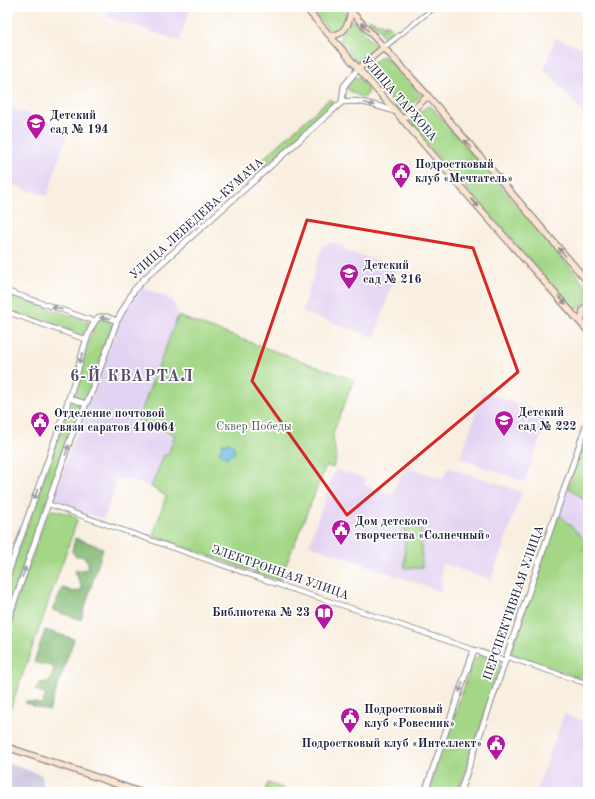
<svg xmlns="http://www.w3.org/2000/svg" width="595" height="799" font-family="'Old Standard TT',serif">
  <style>
    .built { fill: #e3d3f2 }
    .industrial { fill: #c6c0da }
    .green { fill: #a3d786; stroke: #627c60 }
    .forest { fill: #82b873; stroke: #526d57 }
    .water { fill: #5bb1d7; stroke: #3e6a89 }
    .lines { fill: none; stroke-linecap: round; stroke-linejoin: round }
    .minor-casing { stroke: #8e888e; stroke-width: 6 }
    .tertiary-casing { stroke: #8e888e; stroke-width: 7 }
    .secondary-casing { stroke: #8e888e; stroke-width: 8 }
    .minor { stroke: #fff; stroke-width: 4 }
    .tertiary { stroke: #fff; stroke-width: 5 }
    .secondary { stroke: #fbe5cf; stroke-width: 5.5 }
    .oneway { fill: #998d8c }
    .oneway2 { fill: #9c9ca7 }
    .marked { fill: none; stroke: #d62828; stroke-width: 3; stroke-linejoin: round }
    .labels { text-anchor: middle; dominant-baseline: central; stroke-width: 3.5; stroke-linejoin: round; paint-order: stroke }
    .street-label { font-size: 12px; fill: #22223b; stroke: #fff }
    .poi-label { font-size: 12px; font-weight: bold; fill: #22223b; stroke: #fff; text-anchor: start }
    .park-label { font-size: 12px; fill: #4f6155; stroke: #fff }
    .district-label { font-size: 16px; font-weight: bold; letter-spacing: 1px; fill: #5b4c6a; stroke: #fff }
  </style>
  <rect width="100%" height="100%" fill="#fff"/>
  <filter id="ink" filterUnits="userSpaceOnUse"><feTurbulence type="fractalNoise" baseFrequency=".025" numOctaves="2"/><feDisplacementMap in="SourceGraphic" scale="8" xChannelSelector="R" yChannelSelector="G"/><feConvolveMatrix kernelMatrix="1 2 1 2 8 2 1 2 1" color-interpolation-filters="sRGB"/></filter>
  <filter id="wash" filterUnits="userSpaceOnUse"><feTurbulence type="fractalNoise" baseFrequency=".012" numOctaves="4" result="noise"/><feDisplacementMap in="SourceGraphic" scale="16" xChannelSelector="R" yChannelSelector="G"/><feGaussianBlur stdDeviation="0.9" result="paint"/><feColorMatrix in="noise" values="0 0 0 0 0 0 0 0 0 0 0 0 0 0 0 0 0 1.4 0 .05"/><feComposite in="paint" operator="in"/></filter>
  <g filter="url(#wash)">
    <rect width="100%" height="100%" fill="#f9efe0"/>
    <path class="built" d="M109,7H190L180,41L106,17Z
      M555,38L588,50V119L551,75L544,71Z
      M7,107L69,128L47,196L7,183Z
      M330,242L343,246L346,251L397,268L375,337L302,312L322,247Z
      M141,287L173,300L178,316L138,419L175,435L168,455L164,456L151,487L123,478L117,481L104,519L56,503L54,501V497L73,441L124,311L132,297Z
      M483,392L548,415L525,482L460,459Z
      M588,429V453L580,450Z
      M448,467L522,492L491,580L441,563L442,592L309,545L335,469L366,479L364,485L393,494L401,473L412,469L443,479Z
      M568,487L588,503V554L582,549L587,542L559,514Z
      M564,714L588,722V792H536Z"/>
    <path class="industrial" d="M7,763L42,775L43,787L42,792H7Z"/>
    <path class="green" d="M309,7H342L349,16L342,30L334,32L330,31Z
      M368,19L378,23L387,24L379,31Z
      M351,20C360,25 374,42 375,51L362,62H357L340,43V37Z
      M388,25L391,28L393,35L391,38L386,40L380,32Z
      M382,56L389,59L421,94L420,97L403,111L398,110L366,70L367,68Z
      M355,77L360,78L367,87L368,94L364,98L353,93L346,88L348,84Z
      M329,99L334,102V105L264,167L263,159Z
      M427,106L432,107L586,285C591,294 586,305 578,309L573,308L413,129L410,125L411,121Z
      M7,294L89,322L84,336L7,310Z
      M178,316L354,380L333,433L336,459L333,468L327,466L325,468L280,580L279,581L153,536L166,496L151,487L164,455H168L175,435L138,419Z
      M101,319L109,321L112,325V329L87,395L86,398L80,400L74,396L73,393L89,341L96,322Z
      M74,403L79,405L81,410L70,433L7,614V583L70,404Z
      M580,450L588,453V503L568,487Z
      M53,510L73,515L76,518L77,521L7,719V630L47,515L51,511Z
      M559,514L587,542L583,549L588,554V681L511,654V650Z
      M404,529H421L422,568H405Z
      M482,655L500,662L501,667L458,792H428L472,664C475,659 477,656 482,655Z
      M268,783L283,788L282,792H274L265,789Z"/>
    <path class="forest" d="M75,538L103,548L81,620L52,610L63,588L74,592L81,590C82,583 77,578 75,571L88,569V562L83,556H75L72,551Z
      M45,630L74,639L49,711L25,703L26,701L42,704L46,695L34,689L40,683L51,681L54,668C47,664 41,665 34,662Z"/>
    <path class="water" d="M223,443L233,444L235,453L226,458L219,452Z"/>
  </g>
  <g filter="url(#ink)">
    <g class="lines">
      <defs>
        <path id="minor" d="M383,48L435,7
          M7,291L94,321
          M7,312L87,340
          M48,504L282,586L360,611L474,650
          M507,657L588,684"/>
        <path id="tertiary" d="M342,102L344,86L358,69
          M69,398L86,404
          M7,577C30,509 56,442 77,373C80,361 89,323 99,317H107L117,321
          M7,623L71,437L92,391L117,321L134,290L146,277L342,102C360,99 377,106 394,111
          M425,792L474,650L505,661
          M460,792L588,420"/>
        <path id="secondary" d="M305,7L473,201L588,331
          M347,7L428,96L588,282
          M330,35C343,37 351,22 350,11
          M358,69L383,48
          M402,120L428,96
          M581,323L583,311L588,304
          M7,747L140,792"/>
      </defs>
      <use href="#minor" class="minor-casing"/>
      <use href="#tertiary" class="tertiary-casing"/>
      <use href="#secondary" class="secondary-casing"/>
      <use href="#minor" class="minor"/>
      <use href="#tertiary" class="tertiary"/>
      <use href="#secondary" class="secondary"/>
    </g>
    <defs><path id="oneway-solid" d="M-6-.8H1V-3.2L6.5 0L1 3.2V.8H-6Z"/></defs>
    <g class="oneway">
      <use href="#oneway-solid" transform="translate(365 27) rotate(-131)"/>
      <use href="#oneway-solid" transform="translate(468 144) rotate(-131)"/>
      <use href="#oneway-solid" transform="translate(475 203) rotate(48)"/>
      <use href="#oneway-solid" transform="translate(562 252) rotate(-131)"/>
      <use href="#oneway-solid" transform="translate(562 300) rotate(49)"/>
    </g>
    <g class="oneway2">
      <use href="#oneway-solid" transform="translate(369 104) rotate(14)"/>
      <use href="#oneway-solid" transform="translate(57 308) rotate(-161)"/>
      <use href="#oneway-solid" transform="translate(105 318) rotate(-173)"/>
      <use href="#oneway-solid" transform="translate(81 358) rotate(107)"/>
      <use href="#oneway-solid" transform="translate(67 450) rotate(-71)"/>
      <use href="#oneway-solid" transform="translate(36 494) rotate(109)"/>
      <use href="#oneway-solid" transform="translate(24 572) rotate(-71)"/>
      <use href="#oneway-solid" transform="translate(461 687) rotate(109)"/>
    </g>
  </g>
  <path class="marked" d="M307,220L473,248L518,372L347,515L252,381Z"/>
  <defs>
    <symbol id="school-pin" viewBox="-11 -11 22 30"><path d="M0 17L-7.5 6A9.5 9.5 0 1 1 7.5 6Z" fill="#b5179e" stroke="#fff"/><path d="M0-5L7-2L0 1L-7-2ZM-4 1L0 2.5L4 1V4Q0 6-4 4Z" fill="#fff"/></symbol>
    <symbol id="civic-pin" viewBox="-11 -11 22 30"><path d="M0 17L-7.5 6A9.5 9.5 0 1 1 7.5 6Z" fill="#b5179e" stroke="#fff"/><path d="M-.6-6.5H3V-4.5H.6V-3L4-1V1h2V6H-6V1h2V-1L-.6-3ZM-1.2 2.5V6h2.4V2.5Z" fill="#fff"/></symbol>
    <symbol id="library-pin" viewBox="-11 -11 22 30"><path d="M0 17L-7.5 6A9.5 9.5 0 1 1 7.5 6Z" fill="#b5179e" stroke="#fff"/><path d="M-6-4Q-3-5.5-.7-3.5V5Q-3 3-6 4ZM6-4Q3-5.5 .7-3.5V5Q3 3 6 4Z" fill="#fff"/></symbol>
  </defs>
  <g fill-rule="evenodd">
    <use href="#school-pin" x="25" y="112" width="22" height="30"/>
    <use href="#civic-pin" x="390" y="161" width="22" height="30"/>
    <use href="#school-pin" x="338" y="262" width="22" height="30"/>
    <use href="#school-pin" x="493" y="409" width="22" height="30"/>
    <use href="#civic-pin" x="29" y="410" width="22" height="30"/>
    <use href="#civic-pin" x="330" y="518" width="22" height="30"/>
    <use href="#library-pin" x="313" y="602" width="22" height="30"/>
    <use href="#civic-pin" x="339" y="706" width="22" height="30"/>
    <use href="#civic-pin" x="485" y="733" width="22" height="30"/>
  </g>
  <g class="labels">
    <g class="street-label">
      <text transform="translate(399 99) rotate(49)">УЛИЦА ТАРХОВА</text>
      <text transform="translate(197 219) rotate(-42)">УЛИЦА ЛЕБЕДЕВА-КУМАЧА</text>
      <text transform="translate(280 573) rotate(19)">ЭЛЕКТРОННАЯ УЛИЦА</text>
      <text transform="translate(514 603) rotate(-71)">ПЕРСПЕКТИВНАЯ УЛИЦА</text>
    </g>
    <g class="poi-label">
      <text x="50" y="116">Детский<tspan x="50" dy="14">сад № 194</tspan></text>
      <text x="415" y="165">Подростковый<tspan x="415" dy="14">клуб «Мечтатель»</tspan></text>
      <text x="363" y="266">Детский<tspan x="363" dy="14">сад № 216</tspan></text>
      <text x="518" y="413">Детский<tspan x="518" dy="14">сад № 222</tspan></text>
      <text x="54" y="414">Отделение почтовой<tspan x="54" dy="14">связи саратов 410064</tspan></text>
      <text x="355" y="522">Дом детского<tspan x="355" dy="14">творчества «Солнечный»</tspan></text>
      <text x="310" y="613" text-anchor="end">Библиотека № 23</text>
      <text x="364" y="710">Подростковый<tspan x="364" dy="14">клуб «Ровесник»</tspan></text>
      <text x="482" y="744" text-anchor="end">Подростковый клуб «Интеллект»</text>
    </g>
    <g class="park-label">
      <text x="254" y="427">Сквер Победы</text>
    </g>
    <g class="district-label">
      <text x="132" y="377">6-Й КВАРТАЛ</text>
    </g>
  </g>
  <rect width="595" height="799" fill="none" stroke="#fff" stroke-width="24"/>
</svg>
